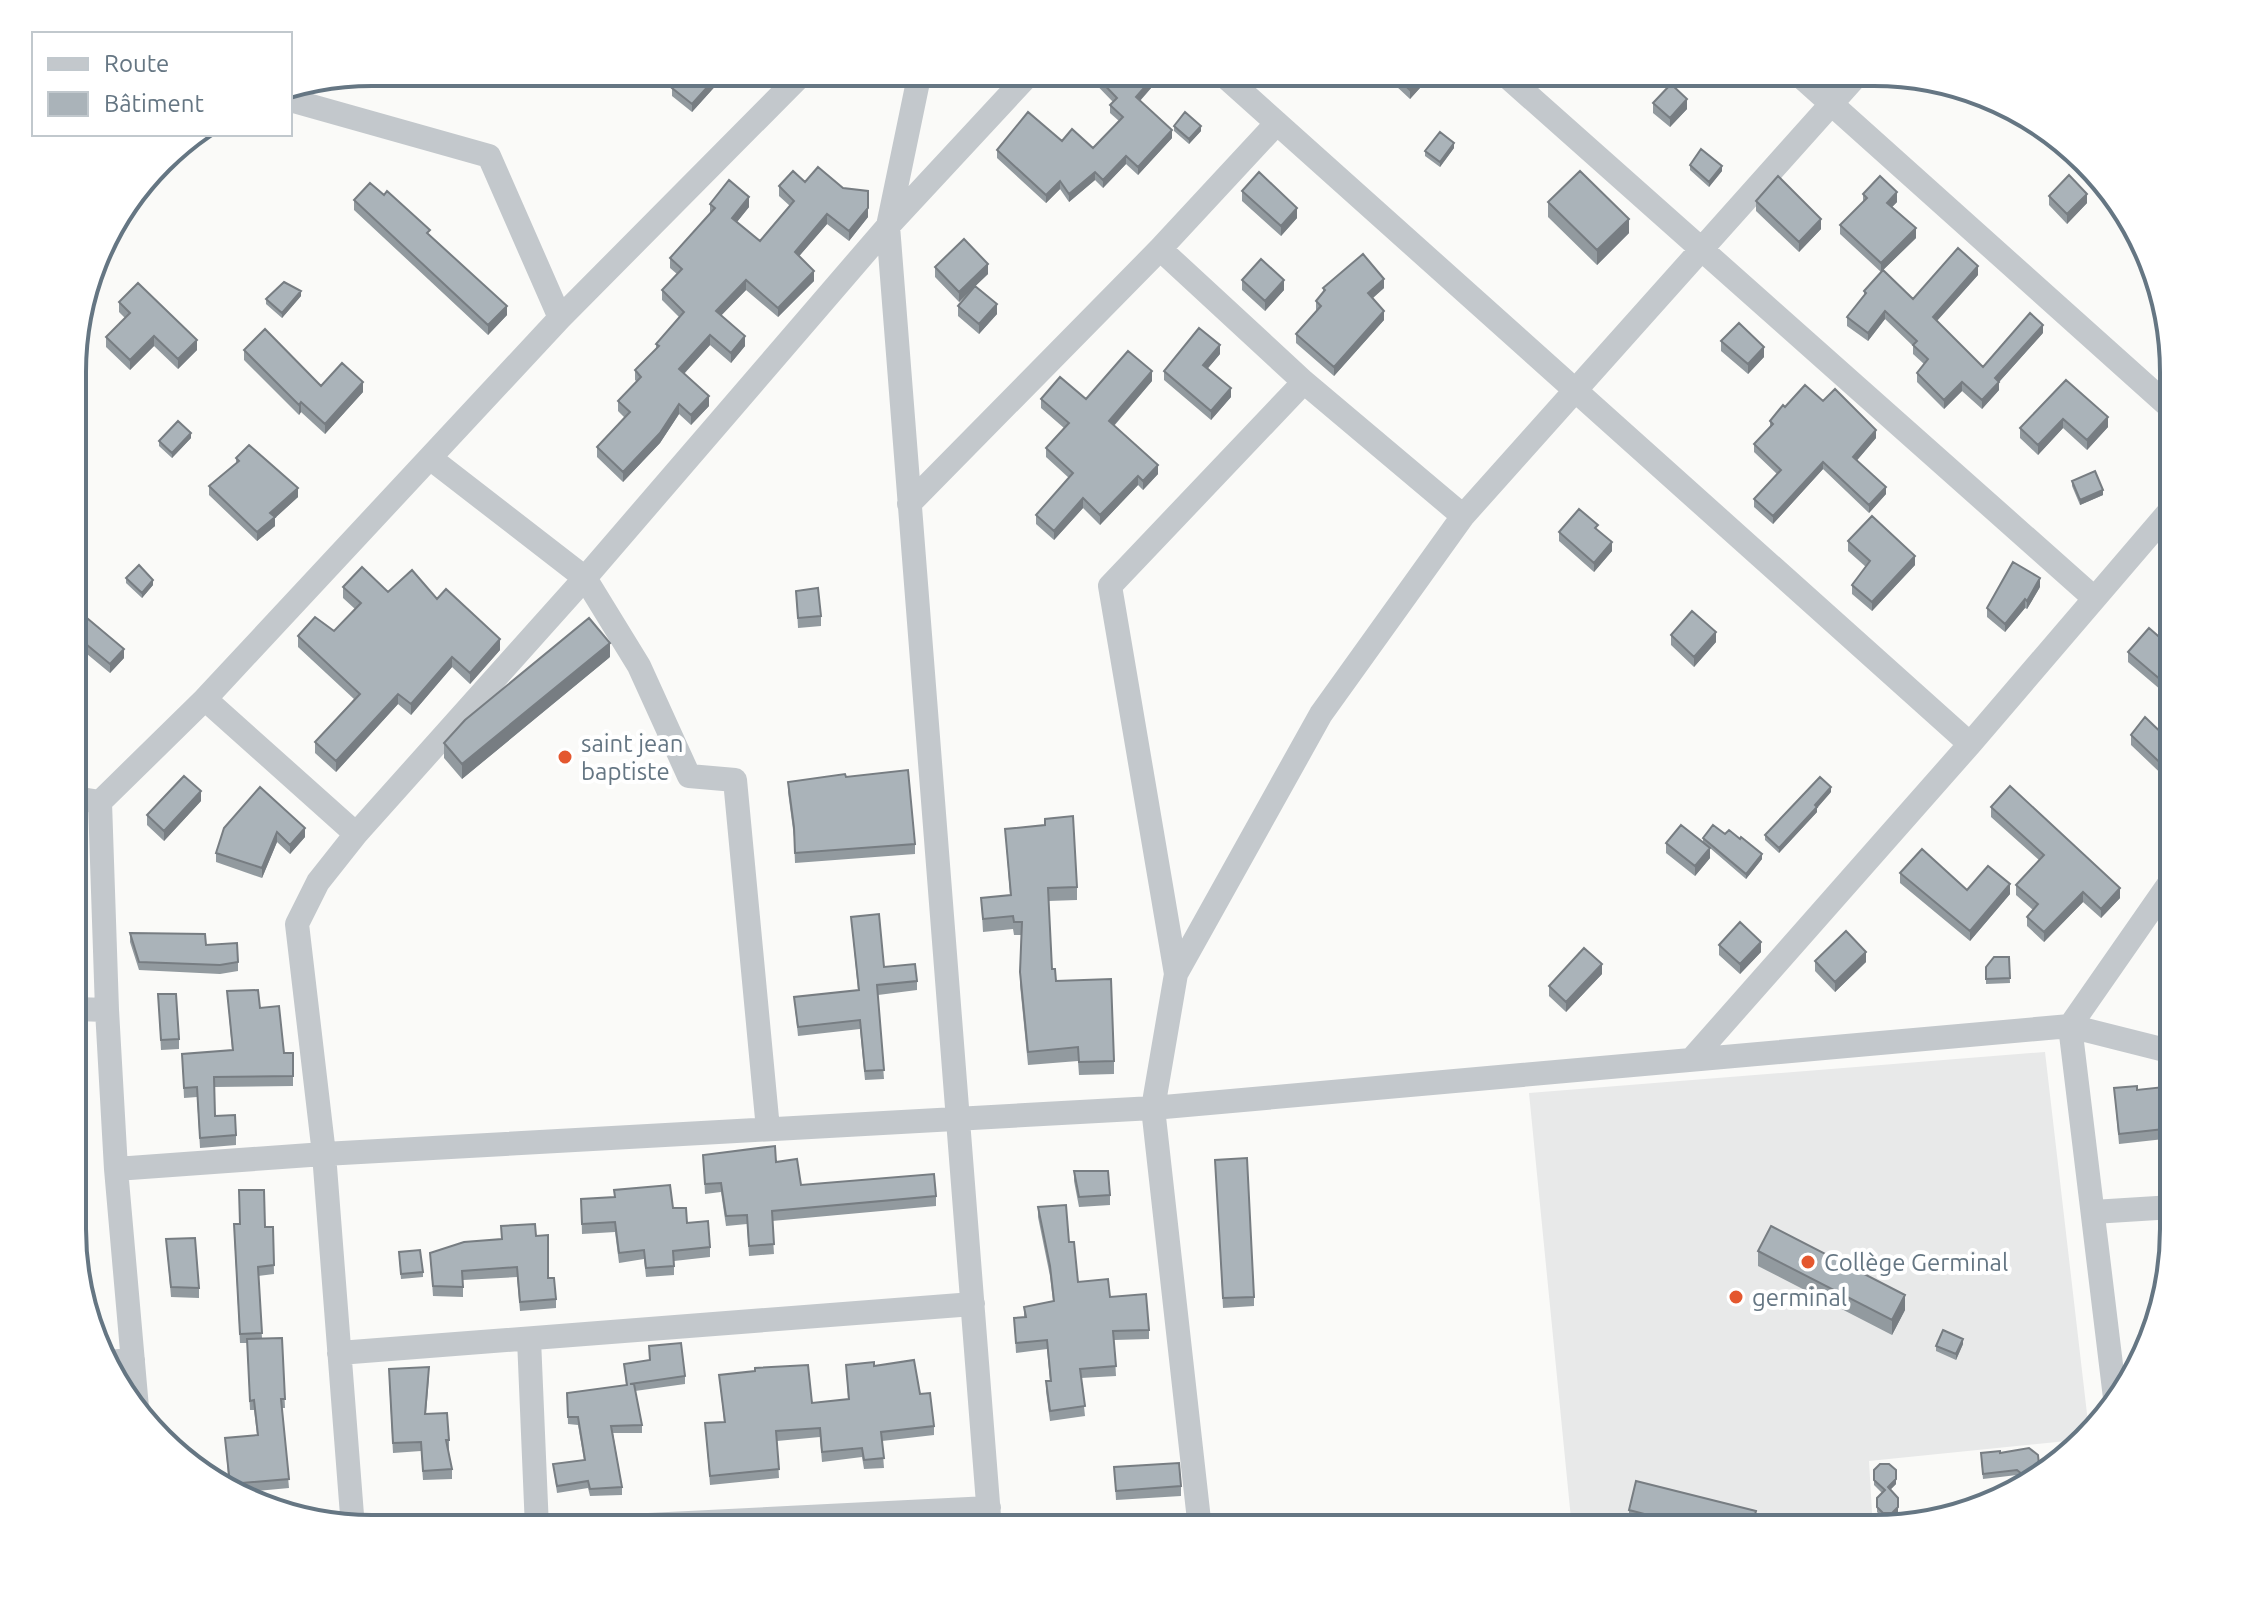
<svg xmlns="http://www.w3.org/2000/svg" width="2246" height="1601" font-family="Ubuntu,sans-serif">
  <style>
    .built { fill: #e8e9e9 }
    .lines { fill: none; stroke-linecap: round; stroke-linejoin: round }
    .minor { stroke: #c3c8cc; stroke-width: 24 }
    .wall { fill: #929a9f }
    .shaded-wall { fill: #777d82 }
    .building { fill: #aab3b9; stroke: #777d82; stroke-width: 2 }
    .poi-dot { fill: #e4572e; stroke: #fff; stroke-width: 3 }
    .labels { text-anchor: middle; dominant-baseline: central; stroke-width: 8; stroke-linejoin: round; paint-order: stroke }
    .poi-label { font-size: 24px; fill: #657683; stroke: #fff; text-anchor: start }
    .rim { fill: none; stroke: #657683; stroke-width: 4 }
  </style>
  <rect width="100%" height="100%" fill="#fafaf8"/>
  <path class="built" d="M2045,1052L2089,1431L2077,1440L1869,1461L1873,1529H1572L1529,1093Z"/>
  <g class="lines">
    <path class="minor" d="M920,72L888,226L990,1529
      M1220,72L1970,744
      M1502,72L2094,598
      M1797,73L2173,410
      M290,100L489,156L560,318
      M1160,249L1304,382L1463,516
      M430,458L585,578L639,666L689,776L735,780L768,1129
      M909,504L1160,249L1277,123
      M205,699L356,834
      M75,798L100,802
      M1176,974L1321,714L1463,516L1859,73
      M75,1009L107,1010
      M1692,1059L1970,744L2173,507
      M116,1169L324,1154L1153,1108L2070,1026L2173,1052
      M2093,1212L2173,1207
      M529,1339L537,1528
      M339,1353L973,1304
      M106,1362L133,1360
      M2116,1406L2070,1026L2173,878
      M137,1408L116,1169L107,1010L100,802L205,699L560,318L804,72
      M353,1528L324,1154L297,924L318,882L356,834L585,578L888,226L1031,72
      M588,1528L989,1508
      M1200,1529L1153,1108L1176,974L1110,586L1304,382"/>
  </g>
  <path class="wall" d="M728,72L692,112L672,96V88Z
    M1084,72H1165L1140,101L1172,138L1138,175L1126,164L1103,188L1095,180L1069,202L1060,189L1046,203L997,158V150L1062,141L1093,148L1119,121L1110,113V105L1113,102Z
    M1381,72H1429V78L1410,99Z
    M1653,103L1687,109L1670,127L1653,113Z
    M1174,126L1201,131L1189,144L1174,131Z
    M1454,148L1440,167L1425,156V151Z
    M1690,165L1722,171L1709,187L1690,170Z
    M805,182L868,217L849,241L827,224L799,256L814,281L778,317L746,290L721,315L745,346L731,363L710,345L684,374L709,406L691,425L679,414L660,443L623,482L597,457V447L625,418L618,411V401L637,382L635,380V370L656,349V344L679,317L662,300V290L677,274L670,268V258L710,214V204L749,207L737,222L760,241L790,206L779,196V186Z
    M1242,191L1297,218L1281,236L1242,201Z
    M1863,194L1897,202L1892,207L1916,238L1881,272L1840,234V225L1863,202Z
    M2049,196L2087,203L2067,224L2049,205Z
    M354,200L430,235L507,315L488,335L354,210Z
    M1756,201L1821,229L1799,252L1756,211Z
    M1548,202L1629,233L1597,265L1548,217Z
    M935,267L988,274L975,286L997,314L979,334L958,316V306L973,288L959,302L935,277Z
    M1978,275L1937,321L1983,367L2043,333L1999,382V390L1982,409L1962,391L1944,409L1917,382V373L1924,364L1913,354V346L1885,319L1868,341L1847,326V317L1864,296V291L1913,299Z
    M1242,280L1284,290L1265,311L1242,290Z
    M1323,288H1384L1373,298L1384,320L1334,376L1296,343V334L1317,311L1316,310V301L1323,292Z
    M301,296L282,318L266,304V299Z
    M119,302L197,350L178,369L154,346L130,370L106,347V337L125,318L119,312Z
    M1721,341L1764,357L1748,374L1721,351Z
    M244,350L321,386L363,392L325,434L301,412L299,415L244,360Z
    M1220,354L1208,368L1231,397L1211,420L1164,380V371Z
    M2066,380L2108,427L2087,450L2063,428L2038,455L2020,438V428Z
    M1152,381L1114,426L1158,474L1143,490L1138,485L1100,525L1083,508L1054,540L1036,524V515L1069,478L1046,457V448L1064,428L1041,408V399H1086Z
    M1823,401L1876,438L1857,460L1886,494L1869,513L1823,469L1773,524L1754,507V499L1777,474L1754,452V444L1770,427V421L1785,407Z
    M191,438L172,458L159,446V441Z
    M236,458L298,497L275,518V526L257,541L209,495V486L236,463Z
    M2072,481L2103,495L2080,505L2072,486Z
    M1598,530L1612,551L1594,572L1559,541V532Z
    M1848,541L1915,565L1872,611L1852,594V585L1866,567L1848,551Z
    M126,578L153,585L142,598L126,583Z
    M343,587L437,599L500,650L470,684L452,667L411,715L398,704L336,772L315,753V742L354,699L298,647V636L334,631L355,609L343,598Z
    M2040,587L2027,609L2025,608L2005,632L1987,617V608Z
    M796,591L821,616V626L798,628Z
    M75,608L124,658L110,673L87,654Z
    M1671,635L1716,642L1694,667L1671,645Z
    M2173,649L2168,696L2128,662V652Z
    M610,657L462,779L444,758V743Z
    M2131,735L2173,744V785L2131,745Z
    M846,777L915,844V854L795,863L794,837L788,792V782Z
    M260,787L305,837L290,854L277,842L262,878L216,862V853Z
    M1831,792L1817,808V812L1779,853L1765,840V835Z
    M201,801L164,841L147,825V815Z
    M1991,807L2120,898L2101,918L2083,902L2044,942L2027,926V917L2033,910L2016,895V885L2039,860L1991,817Z
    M1045,819L1077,887V900L1048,901L1052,969L1056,981L1114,1061V1074L1079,1075L1078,1061L1028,1065L1020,985L1021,935H1014L1013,929L983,932L981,898L1010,895L1005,829L1045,825Z
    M1725,834L1762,859L1746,879L1710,848V858L1695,876L1666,853V843H1703V838Z
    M1900,873L1967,890L2010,894L1970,941L1900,883Z
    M851,917L884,967L917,981V990L878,995L884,1079L865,1080L860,1029L798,1036L794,997L858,990Z
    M130,933L206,945L238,962V971L220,974L139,970L130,942Z
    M1719,945L1761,952L1740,974L1719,955Z
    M2009,957L2010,983L1986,984V967Z
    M1815,961L1866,962L1835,992L1815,971Z
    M1602,974L1566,1012L1549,996V986Z
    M227,991L260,1008L284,1053H293V1086L214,1087L215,1116L236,1135V1145L200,1148L197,1097L184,1098L182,1054L232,1050Z
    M158,994L179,1039V1049L161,1050Z
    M2173,1086V1138L2119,1144L2114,1088L2137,1090Z
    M703,1155L776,1162L801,1185L936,1196V1206L772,1221L774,1254L749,1256L747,1224L726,1226L721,1192L705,1194Z
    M1215,1160L1254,1297V1306L1223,1308Z
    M1074,1171L1110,1195V1205L1079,1207L1074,1181Z
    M581,1199L673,1208L710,1247V1257L674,1261V1275L646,1277L644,1259L619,1263L615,1232L582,1234Z
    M1038,1207L1069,1242L1078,1282L1110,1297L1149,1330V1339L1114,1340L1116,1376L1081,1378L1085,1416L1050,1421L1046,1391V1381H1050L1047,1349L1016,1353L1014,1318L1024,1317V1307L1053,1301L1050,1276L1038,1217Z
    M265,1227H273L274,1274L258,1276L262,1338H282L285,1408H282L289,1488L237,1493L229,1488L225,1438L257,1435L254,1410H250L247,1343H240L234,1233Z
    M536,1236L548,1278L556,1299V1308L520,1311L517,1277L463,1280V1297L433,1296L430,1253Z
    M166,1239L199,1288V1298L171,1297Z
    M1758,1251L1905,1310L1892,1335L1758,1266Z
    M399,1257L423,1272V1277L401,1279Z
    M1963,1344L1956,1360L1936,1351V1346Z
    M649,1346L685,1376V1384L635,1391L642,1425V1433H613L622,1487V1495L590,1496L588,1488L557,1493L553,1464L584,1460L578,1425L568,1424L567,1393L626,1385L624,1364L649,1360Z
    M846,1365L874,1366L920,1394L934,1426V1435L882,1441L884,1468L864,1469L862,1457L822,1462L820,1437L777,1441L779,1478L710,1485L705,1423L724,1422L719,1375L812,1403L848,1399Z
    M429,1377L426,1414L449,1440V1450H448L452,1469V1479L423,1480L421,1451L393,1453L389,1379Z
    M2000,1453L2039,1470L2030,1479L2023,1480L2017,1475L1983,1479L1981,1458Z
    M1114,1467L1181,1486V1496L1116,1500Z
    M1874,1470H1896V1484L1890,1490L1898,1498V1512L1892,1518H1883L1877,1512V1498L1882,1493L1874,1485Z
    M1629,1510L1756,1526L1755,1529H1644L1629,1525Z"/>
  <path class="shaded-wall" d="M721,72H728L692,112V104Z
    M1158,72H1165L1136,105V97Z
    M1426,72H1429V78L1410,99V90Z
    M1687,99V109L1670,127V118Z
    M1201,126V131L1189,144V139Z
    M1172,130V138L1138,175V167Z
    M1454,143V148L1440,167V162Z
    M1126,156V164L1103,188V180Z
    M1722,166V171L1709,187V182Z
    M1095,172V180L1069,202V194Z
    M1060,181V189L1046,203V195Z
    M1897,192V202L1887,212V203Z
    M2087,194V203L2067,224V214Z
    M749,197V207L732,228V218Z
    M868,208V217L849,241V231Z
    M1297,208V218L1281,236V226Z
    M827,214V224L795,261V252Z
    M1629,219V233L1597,265V250Z
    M1821,219V229L1799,252V242Z
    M1916,228V238L1881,272V263Z
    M988,264V274L959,302V292Z
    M1978,266V275L1933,325V317Z
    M814,271V281L778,317V308Z
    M1384,279V288L1368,302V293Z
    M746,280V290L716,321V311Z
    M1284,280V290L1265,311V301Z
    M301,291V296L282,318V313Z
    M997,304V314L979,334V324Z
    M507,306V315L488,335V325Z
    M1384,311V320L1334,376V367Z
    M1885,311V319L1868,341V333Z
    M2043,325V333L1999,382V390L1982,409V400L1995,378Z
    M710,335V345L679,379V369Z
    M154,336V346L130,370V360Z
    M745,336V346L731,363V353Z
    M197,340V350L178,369V359Z
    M1220,345V354L1203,374V365Z
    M1764,347V357L1748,374V364Z
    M1152,371V381L1109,431V421Z
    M363,382V392L325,434V424Z
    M1962,382V391L1944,409V400Z
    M1231,388V397L1211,420V411Z
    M709,396V406L691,425V415Z
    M301,402V412L299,415V405Z
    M679,404V414L660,443L623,482V472Z
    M2108,417V427L2087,450V440Z
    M2063,419V428L2038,455V445Z
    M1876,430V438L1853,465V457Z
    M191,433V438L172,458V453Z
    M86,441V450L75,463V454Z
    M1823,462V469L1773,524V516Z
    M1158,465V474L1143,490V481Z
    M1138,476V485L1100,525V515Z
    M1886,487V494L1869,513V505Z
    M298,488V497L275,518V526L257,541V532L270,513Z
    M2103,490V495L2080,505V500Z
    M1083,498V508L1054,540V531Z
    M1612,542V551L1594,572V563Z
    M1915,556V565L1872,611V602Z
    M2040,578V587L2027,609V601Z
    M153,580V585L142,598V593Z
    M2025,599V608L2005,632V624Z
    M1716,632V642L1694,667V657Z
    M500,639V650L470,684V673Z
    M610,643V657L462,779V764Z
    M87,645V654L75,669V660Z
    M124,649V658L110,673V664Z
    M452,657V667L411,715V704Z
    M2173,680V690L2168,696V686Z
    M398,694V704L336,772V761Z
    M1831,787V792L1817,808V812L1779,853V848Z
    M201,791V801L164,841V831Z
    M305,828V837L290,854V845Z
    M277,832V842L262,878V868Z
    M1710,848V858L1695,876V866Z
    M1762,854V859L1746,879V874Z
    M2010,884V894L1970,941V931Z
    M2120,888V898L2101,918V909Z
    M2083,892V902L2044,942V932Z
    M1761,942V952L1740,974V964Z
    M1866,952V962L1835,992V982Z
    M1602,964V974L1566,1012V1002Z
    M1905,1295V1310L1892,1335V1320Z
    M1963,1339V1344L1956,1360V1354Z
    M2039,1465V1470L2033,1476V1473Z
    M1896,1479V1484L1888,1492V1487Z
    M1898,1507V1512L1892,1518V1513Z
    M1756,1511V1526L1755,1529H1751Z"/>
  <path class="building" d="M686,72H721L692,104L672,88Z
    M1092,72H1158L1136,97L1172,130L1138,167L1126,156L1103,180L1095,172L1069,194L1060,181L1046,195L997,150L1028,112L1062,141L1072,129L1093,148L1123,117L1110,105L1117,98Z
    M1391,72H1426L1410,90Z
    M1671,84L1687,99L1670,118L1653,103Z
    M1185,112L1201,126L1189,139L1174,126Z
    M1440,132L1454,143L1440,162L1425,151Z
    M1701,149L1722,166L1709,182L1690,165Z
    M818,167L843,188L868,191V208L849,231L827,214L795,252L814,271L778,308L746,280L716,311L745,336L731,353L710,335L679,369L709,396L691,415L679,404L660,433L623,472L597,447L630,412L618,401L641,377L635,370L659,346L656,344L684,312L662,290L682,269L670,258L715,208L710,204L729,180L749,197L732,218L760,241L794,201L779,186L793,171L805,182Z
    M1580,171L1629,219L1597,250L1548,202Z
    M1259,172L1297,208L1281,226L1242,191Z
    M2069,175L2087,194L2067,214L2049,196Z
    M1778,176L1821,219L1799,242L1756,201Z
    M1880,176L1897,192L1887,203L1916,228L1881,263L1840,225L1867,198L1863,194Z
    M370,183L384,195L387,191L430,230L427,233L507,306L488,325L354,200Z
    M964,239L988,264L959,292L935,267Z
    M1958,248L1978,266L1933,317L1983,367L2030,313L2043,325L1995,378L1999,382L1982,400L1962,382L1944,400L1917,373L1928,359L1913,345L1917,341L1885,311L1868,333L1847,317L1866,293L1864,291L1883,270L1913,299Z
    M1363,254L1384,279L1368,293L1384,311L1334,367L1296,334L1321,306L1316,301L1325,290L1323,288Z
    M1261,259L1284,280L1265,301L1242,280Z
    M284,282L301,291L282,313L266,299Z
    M138,283L197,340L178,359L154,336L130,360L106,337L130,313L119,302Z
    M975,286L997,304L979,324L958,306Z
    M1739,323L1764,347L1748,364L1721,341Z
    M1199,328L1220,345L1203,365L1231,388L1211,411L1164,371Z
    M265,329L321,386L342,363L363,382L325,424L301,402L299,405L244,350Z
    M1128,351L1152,371L1109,421L1158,465L1143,481L1138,476L1100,515L1083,498L1054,531L1036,515L1073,473L1046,448L1069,423L1041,399L1060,377L1086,399Z
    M2066,380L2108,417L2087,440L2063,419L2038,445L2020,428Z
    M1805,385L1823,401L1835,389L1876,430L1853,457L1886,487L1869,505L1823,462L1773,516L1754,499L1781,470L1754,444L1773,424L1770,421L1783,405L1785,407Z
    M178,421L191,433L172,453L159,441Z
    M75,431L86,441L75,454Z
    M249,445L298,488L270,513L275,517L257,532L209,486L239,461L236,458Z
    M2095,471L2103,490L2080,500L2072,481Z
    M1579,509L1598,525L1595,528L1612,542L1594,563L1559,532Z
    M1872,516L1915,556L1872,602L1852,585L1870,561L1848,541Z
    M2013,562L2040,578L2027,601L2025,599L2005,624L1987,608Z
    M139,565L153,580L142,593L126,578Z
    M362,567L388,592L412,570L437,599L446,589L500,639L470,673L452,657L411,704L398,694L336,761L315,742L360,694L298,636L315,617L334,631L361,603L343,587Z
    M818,588L821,616L798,618L796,591Z
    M75,608L124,649L110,664L87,645L75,660Z
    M1692,611L1716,632L1694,657L1671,635Z
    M589,618L610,643L462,764L444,743L465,720Z
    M2149,628L2173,649V680L2168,686L2128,652Z
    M2145,717L2173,744V775L2131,735Z
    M908,770L915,844L795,853L794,827L788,782L845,774L846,777Z
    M184,776L201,791L164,831L147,815Z
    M1820,777L1831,787L1815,805L1817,807L1779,848L1765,835Z
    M2010,786L2120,888L2101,909L2083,892L2044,932L2027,917L2038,904L2016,885L2044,855L1991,807Z
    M260,787L305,828L290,845L277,832L262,868L216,853L224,828Z
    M1073,816L1077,887L1048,888L1052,969H1055L1056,981L1111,979L1114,1061L1079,1062L1078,1047L1028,1052L1020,972L1022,922H1014L1013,916L983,919L981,898L1011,895L1005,829L1045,825V819Z
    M1681,825L1710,848L1695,866L1666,843Z
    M1713,825L1725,834L1729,830L1740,839L1741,837L1762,854L1746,874L1703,838Z
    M1922,849L1967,890L1988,866L2010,884L1970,931L1900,873Z
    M879,914L884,967L915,964L917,981L877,985L884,1070L865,1071L860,1020L798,1027L794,997L859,990L851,917Z
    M1740,922L1761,942L1740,964L1719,945Z
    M1846,931L1866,952L1835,982L1815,961Z
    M130,933L205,934L206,945L237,943L238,962L220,965L139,962Z
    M1584,948L1602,964L1566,1002L1549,986Z
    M1994,957H2009L2010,978L1986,979V967Z
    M258,990L260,1008L279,1006L284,1053H293V1076L214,1077L215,1116L235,1115L236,1135L200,1138L197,1087L184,1088L182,1054L233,1050L227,991Z
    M158,994H176L179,1039L161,1040Z
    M2137,1086V1090L2173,1086V1128L2119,1134L2114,1088Z
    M775,1146L776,1162L797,1159L801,1185L934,1174L936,1196L772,1211L774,1244L749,1246L747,1215L726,1216L721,1183L705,1184L703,1155Z
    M1247,1158L1254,1297L1223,1298L1215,1160Z
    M1074,1171H1108L1110,1195L1079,1197Z
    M670,1185L673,1208H686L687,1223L708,1221L710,1247L673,1251L674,1266L646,1268L644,1250L619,1253L615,1222L582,1224L581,1199L615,1197L614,1190Z
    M239,1190H264L265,1227H273L274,1265L258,1267L262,1333L240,1334L234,1224H240Z
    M1066,1205L1069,1242H1074L1078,1282L1108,1279L1110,1297L1146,1294L1149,1330L1113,1331L1116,1366L1080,1369L1085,1406L1050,1411L1046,1381H1051L1047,1340L1016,1343L1014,1318L1026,1317L1024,1307L1054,1301L1050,1266L1038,1207Z
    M535,1224L536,1236L548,1235V1278H554L556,1299L520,1302L517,1267L462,1271L463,1287L433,1286L430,1253L464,1242L502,1239L501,1226Z
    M1771,1226L1905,1295L1892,1320L1758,1251Z
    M195,1238L199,1288L171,1287L166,1239Z
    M420,1250L423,1272L401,1274L399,1252Z
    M1943,1330L1963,1339L1956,1354L1936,1346Z
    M282,1338L285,1399H281L289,1479L230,1484L225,1438L258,1435L254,1400L250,1401L247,1339Z
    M681,1343L685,1376L630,1384H634L642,1425L611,1426L622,1487L590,1489L588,1481L557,1486L553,1464L585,1460L578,1417H568L567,1393L627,1385L624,1364L650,1360L649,1346Z
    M914,1360L920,1394L930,1393L934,1426L881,1432L884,1458L864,1460L862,1448L822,1452L820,1428L776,1431L779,1469L710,1476L705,1423L725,1422L719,1375L755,1371V1368L808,1365L812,1403L849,1399L846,1365L874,1362V1366Z
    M429,1367L425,1414L447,1413L449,1440H446L452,1469L423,1471L421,1442L393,1443L389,1369Z
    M2084,1435L2073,1444L2072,1436Z
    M2029,1448L2038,1455L2039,1465L2033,1473L2023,1475L2017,1470L1983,1474L1981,1453L2000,1451V1453Z
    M1179,1463L1181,1486L1116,1491L1114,1467Z
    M1880,1464H1889L1896,1470V1479L1888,1487L1898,1498V1507L1892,1513H1883L1877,1507V1498L1885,1490L1874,1480V1470Z
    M1636,1481L1756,1511L1751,1529H1702L1629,1510Z"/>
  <g class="poi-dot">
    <circle cx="565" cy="757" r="8"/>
    <circle cx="1808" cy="1262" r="8"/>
    <circle cx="1736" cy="1297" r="8"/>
  </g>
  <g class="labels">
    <g class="poi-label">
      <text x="581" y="743">saint jean<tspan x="581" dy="28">baptiste</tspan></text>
      <text x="1824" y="1262">Collège Germinal</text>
      <text x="1752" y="1297">germinal</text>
    </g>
  </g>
  <path d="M0 0H2246V1601H0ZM372 86H1874A286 286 0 0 1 2160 372V1229A286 286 0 0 1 1874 1515H372A286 286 0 0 1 86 1229V372A286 286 0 0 1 372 86Z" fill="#fff" fill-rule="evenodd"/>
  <path class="rim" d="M372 86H1874A286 286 0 0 1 2160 372V1229A286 286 0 0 1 1874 1515H372A286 286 0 0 1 86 1229V372A286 286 0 0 1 372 86Z"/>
  <rect x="32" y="32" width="260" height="104" fill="#ffffff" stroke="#c1c8cd" stroke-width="2"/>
  <rect x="48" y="58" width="40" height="12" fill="#c3c8cc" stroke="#c1c8cd" stroke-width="2"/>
  <text x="104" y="72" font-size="24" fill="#657683">Route</text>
  <rect x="48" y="92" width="40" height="24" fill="#aab3b9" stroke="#c1c8cd" stroke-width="2"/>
  <text x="104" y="112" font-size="24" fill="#657683">Bâtiment</text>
</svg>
